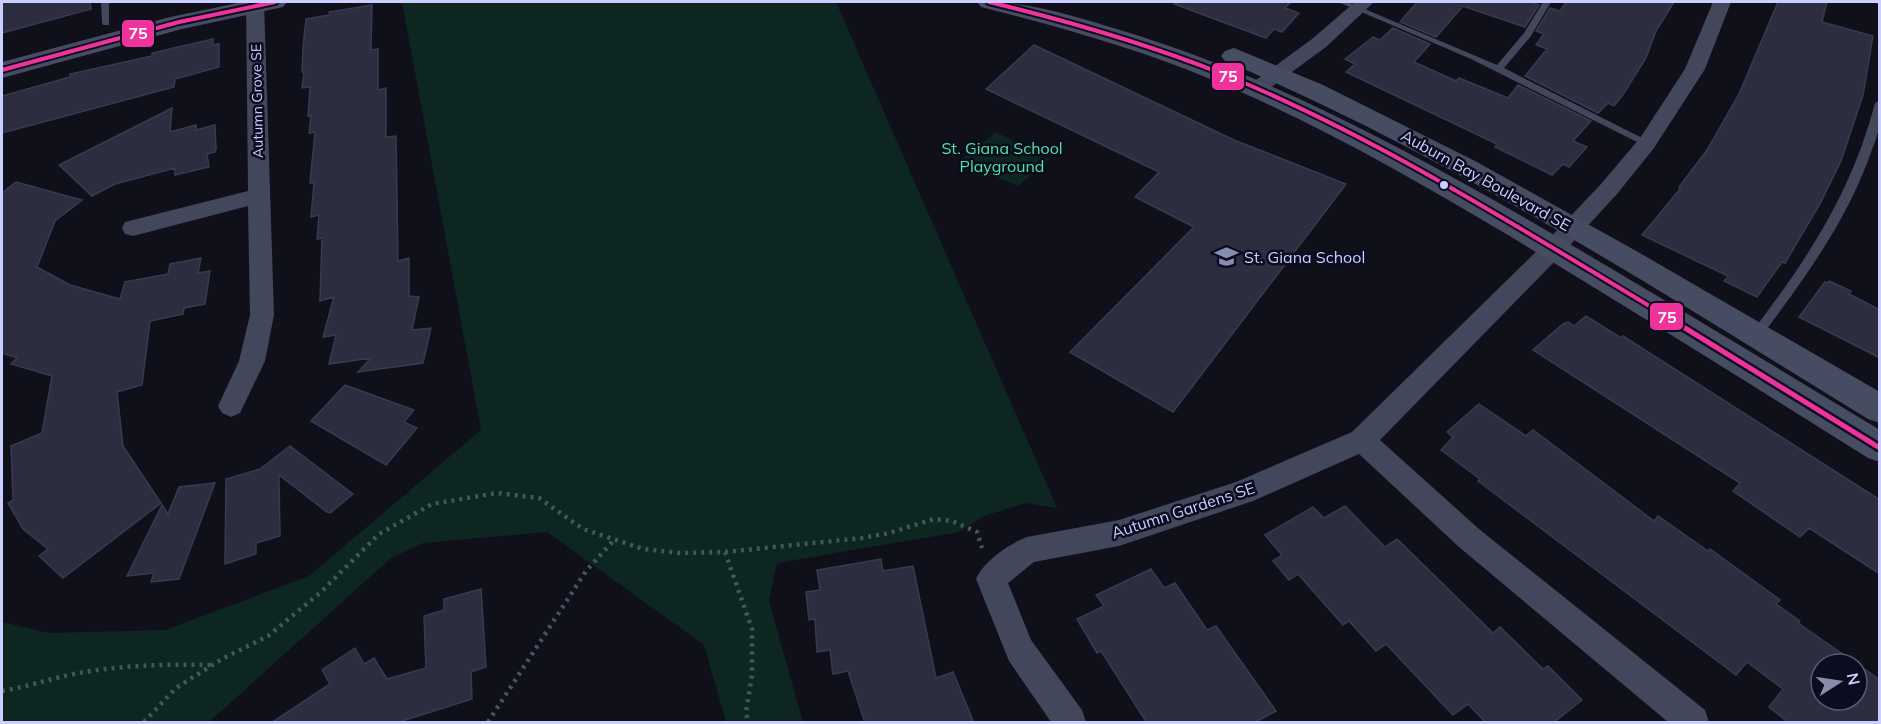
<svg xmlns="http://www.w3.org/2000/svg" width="1881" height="724" font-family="Mulish,sans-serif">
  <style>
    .green { fill: #0e2621 }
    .building { fill: #2c2d3e; stroke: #393a50; stroke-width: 1.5 }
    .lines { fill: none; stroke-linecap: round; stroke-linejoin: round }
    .path-far1 { stroke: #42565d; stroke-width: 3; stroke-dasharray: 2 4; stroke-linecap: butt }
    .path { stroke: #42565d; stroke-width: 4.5; stroke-dasharray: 3 5; stroke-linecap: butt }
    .lane { fill: #43475c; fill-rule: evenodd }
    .street { fill: #43475c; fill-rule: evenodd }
    .secondary { fill: #464c61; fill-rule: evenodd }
    .bus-1-far1-casing { stroke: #0b0c1f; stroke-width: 8 }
    .bus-1-casing { stroke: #0b0c1f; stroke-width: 10 }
    .bus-1-far1 { stroke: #ef339a; stroke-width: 4 }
    .bus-1 { stroke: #ef339a; stroke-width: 5 }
    .bus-dot { fill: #c9cfff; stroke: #0b0c1f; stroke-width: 2 }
    .labels { text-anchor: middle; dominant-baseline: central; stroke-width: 5; stroke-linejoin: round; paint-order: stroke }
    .far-street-label { font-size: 14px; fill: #c9cfff; stroke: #0b0c1f }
    .park-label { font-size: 16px; fill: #4fe59f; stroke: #0b0c1f }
    .street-label { font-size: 16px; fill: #c9cfff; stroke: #0b0c1f }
    .poi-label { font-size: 16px; fill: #c9cfff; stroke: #0b0c1f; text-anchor: start }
    .line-badge { stroke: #0b0c1f; stroke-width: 2 }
    .badge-label { font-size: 16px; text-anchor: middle; font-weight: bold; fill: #fff }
  </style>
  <rect width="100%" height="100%" fill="#0f101a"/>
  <path class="green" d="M402,2H836L1057,508L1026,503L984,516L959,532L777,563L769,601L803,722H726L704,645L547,532L423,543L391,558L209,722H2V622L49,633L165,630L309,576L481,430Z
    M996,132L1048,159H1049L1018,186L958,162Z"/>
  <path class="building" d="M2,2H90L91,9L2,33Z
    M1174,2H1291L1285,8L1299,13L1282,32L1274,29L1266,38L1174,4Z
    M1417,2H1529L1539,5L1525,27L1463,6L1436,37L1400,22Z
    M1566,2H1674L1656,31L1646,58L1624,93L1614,106L1608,103L1598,113L1525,76L1547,49L1536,45L1544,34L1536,31L1550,8L1560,11Z
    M1778,2H1827L1822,22L1873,36L1863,95L1841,161L1820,204L1785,263L1782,262L1757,297L1724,281L1728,276L1642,235L1680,189L1679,187L1707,150L1739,94Z
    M372,5L371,50L378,49V90L386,88V137L396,136L398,261L409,258V296L419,297L412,330L431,328L423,363L358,372L371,358L329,364L336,335L323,337L334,297L320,301L322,238L317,239L319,215L311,217L314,183H310L315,132L309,133L311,115L308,116L310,87L302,88L304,72H302L303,48L306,19L330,15L329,12Z
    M1393,28L1430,44L1414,62L1456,81L1459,78L1508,98L1518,85L1591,121L1573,141L1587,147L1569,167L1563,164L1552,175L1495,147L1497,144L1346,72L1355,64L1345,59L1373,37L1380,40Z
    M213,39V45L219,44V67L175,79L174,87L2,133V96L70,77V74L152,56V53Z
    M1034,45L1234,140L1346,184L1173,412L1070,352L1194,227L1135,197L1159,172L986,89Z
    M172,108L170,132L196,125V130L215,125L216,149L215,152L207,154L209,167L175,175V168L115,184L92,196L59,165Z
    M16,182L82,200L55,221L37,267L70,285L120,299L125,282L168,274L170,264L201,258L198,273L210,271L205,304L184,308L183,314L150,321L142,385L117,392L123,446L161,503L63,578L39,556L48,549L23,529L8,503L13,500L11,446L42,433L52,376L11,364L17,358L2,353V193Z
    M1829,281L1851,291L1849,294L1880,310V358L1799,317L1825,282L1828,283Z
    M1586,316L1621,338L1623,336L1880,500V574L1809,528L1800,537L1733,491L1740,483L1533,350L1563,324L1568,322L1574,326Z
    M345,385L414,410L404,422L417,428L386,465L311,421Z
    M1479,404L1526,436L1533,430L1654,521L1658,516L1708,551L1710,549L1780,600L1776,604L1800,621L1798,623L1857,664H1821V700H1857V664L1880,680V723H1789L1769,707L1783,689L1747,662L1736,675L1478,481L1480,479L1441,450L1453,437L1447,432Z
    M290,446L353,494L330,513L327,512L279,475L280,536L256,543V554L225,564L226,479L260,469Z
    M215,483L179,579L151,582L154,573L127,576L162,505L168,514L179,487Z
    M1345,506L1385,547L1397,539L1493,633L1500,627L1543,669L1548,666L1582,700L1553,723H1486L1468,704L1453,715L1386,644L1376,651L1349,621L1343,625L1298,574L1289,580L1273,561L1282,555L1265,535L1313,507L1324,518Z
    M881,559L883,571L913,566L936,678L953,672L974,723H865L848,671L833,674L830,650L817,652L815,619L809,620L806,592L820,590L817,570Z
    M1151,569L1164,588L1175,583L1207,630L1216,626L1276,711L1254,723H1147L1101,651L1097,653L1077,619L1104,606L1096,595Z
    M481,589L486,667L471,672L472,699L396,723H271L330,684L322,670L355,648L364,664L374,658L387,679L426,668L424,616L444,610V599Z"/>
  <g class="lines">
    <path class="path-far1" d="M1876,2H1880"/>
    <path class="path" d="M725,552L862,538L889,533L934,519L952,521L977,532L982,548
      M2,691C26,687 49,679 74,674C119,665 165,664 211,665
      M144,722L176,688L222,659L268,636L321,592L379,534L432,504L497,493L539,498L583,529L643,549L680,553L725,552L752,629V675L746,712L748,722
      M488,722L586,571L614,540"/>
    <path class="lane" d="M101,2H109V25H103L102,23Z
      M1338,2H1348L1497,65L1524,33L1543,2H1551L1531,36L1504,68L1652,143L1647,146L1643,145L1471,59Z
      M1880,100C1880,108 1880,116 1880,123C1878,135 1873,147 1869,158C1845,224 1802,282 1760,338H1752L1750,335L1752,332C1808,258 1851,194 1875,103Z"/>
    <path class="street" d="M246,2H264L274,315L265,361L240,413L231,417L222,413L218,406L239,361L250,315L248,206L133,236L125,234L122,228L125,222L248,191Z
      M1355,2H1374L1326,47L1263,93H1249L1246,89L1249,85L1312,39Z
      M1713,2H1731L1705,69L1654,148L1617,194L1561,255L1380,440L1479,529L1705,710L1709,722H1668L1459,547L1359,454L1253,501L1119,546L1034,562L1008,583L1031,640L1082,710L1086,722H1051L1009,661L976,579C984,561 1009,544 1027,537L1119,520L1236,482L1352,432L1545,243L1601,184L1640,138L1685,69Z"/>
    <path class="secondary" d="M243,2H287L283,7L182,29L2,78V62L170,17Z
      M977,2C1025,0 1074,16 1120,30C1266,74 1400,146 1532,222C1649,290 1764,360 1880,430V462L1868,458C1750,384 1632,310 1513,238C1417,181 1319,124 1215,81C1139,49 1060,27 981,7Z
      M1234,48L1323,85L1477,162L1638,252L1880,392V423L1868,419C1659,291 1451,156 1225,61L1221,56L1225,51Z"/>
    <defs>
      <path id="bus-1-far1" d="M989,2C1068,21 1147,44 1223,74C1375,136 1516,226 1656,310
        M2,70L179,22L275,2"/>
      <path id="bus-1" d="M1654,309L1880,448"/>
    </defs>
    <use href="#bus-1-far1" class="bus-1-far1-casing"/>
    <use href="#bus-1" class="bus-1-casing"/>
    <use href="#bus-1-far1" class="bus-1-far1"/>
    <use href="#bus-1" class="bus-1"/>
  </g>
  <defs>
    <symbol id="school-bare" viewBox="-9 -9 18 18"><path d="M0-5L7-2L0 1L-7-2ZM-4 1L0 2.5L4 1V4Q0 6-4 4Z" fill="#888caf" stroke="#0b0c1f" stroke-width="2.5" paint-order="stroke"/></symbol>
  </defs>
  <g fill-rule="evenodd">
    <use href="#school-bare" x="1210" y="240" width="33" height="33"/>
  </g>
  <circle class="bus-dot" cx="1444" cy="185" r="5"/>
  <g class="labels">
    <g class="far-street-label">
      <text transform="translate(257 101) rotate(-91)">Autumn Grove SE</text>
    </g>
    <g class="park-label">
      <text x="1002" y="148">St. Giana School<tspan x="1002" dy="18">Playground</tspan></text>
    </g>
    <g class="street-label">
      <text transform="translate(1486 180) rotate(29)">Auburn Bay Boulevard SE</text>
      <text transform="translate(1183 510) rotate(-18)">Autumn Gardens SE</text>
    </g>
    <g class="poi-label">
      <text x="1244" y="257">St. Giana School</text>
    </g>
  </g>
  <g class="line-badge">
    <rect x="121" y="19" width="34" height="29" rx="6" fill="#ef339a"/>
    <rect x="1211" y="62" width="34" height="29" rx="6" fill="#ef339a"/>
    <rect x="1649" y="302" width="35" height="29" rx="6" fill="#ef339a"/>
  </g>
  <g class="badge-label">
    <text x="138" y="39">75</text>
    <text x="1228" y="82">75</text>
    <text x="1667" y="323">75</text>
  </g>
  <rect width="1881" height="724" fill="none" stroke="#c9cfff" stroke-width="6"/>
  <g transform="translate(1839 682) rotate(78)"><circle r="28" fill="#0b0c1f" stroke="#575a79" stroke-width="1.5"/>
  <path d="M0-4.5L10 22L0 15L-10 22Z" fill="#888caf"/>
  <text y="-9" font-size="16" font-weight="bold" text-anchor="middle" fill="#c9cfff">N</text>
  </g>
</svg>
